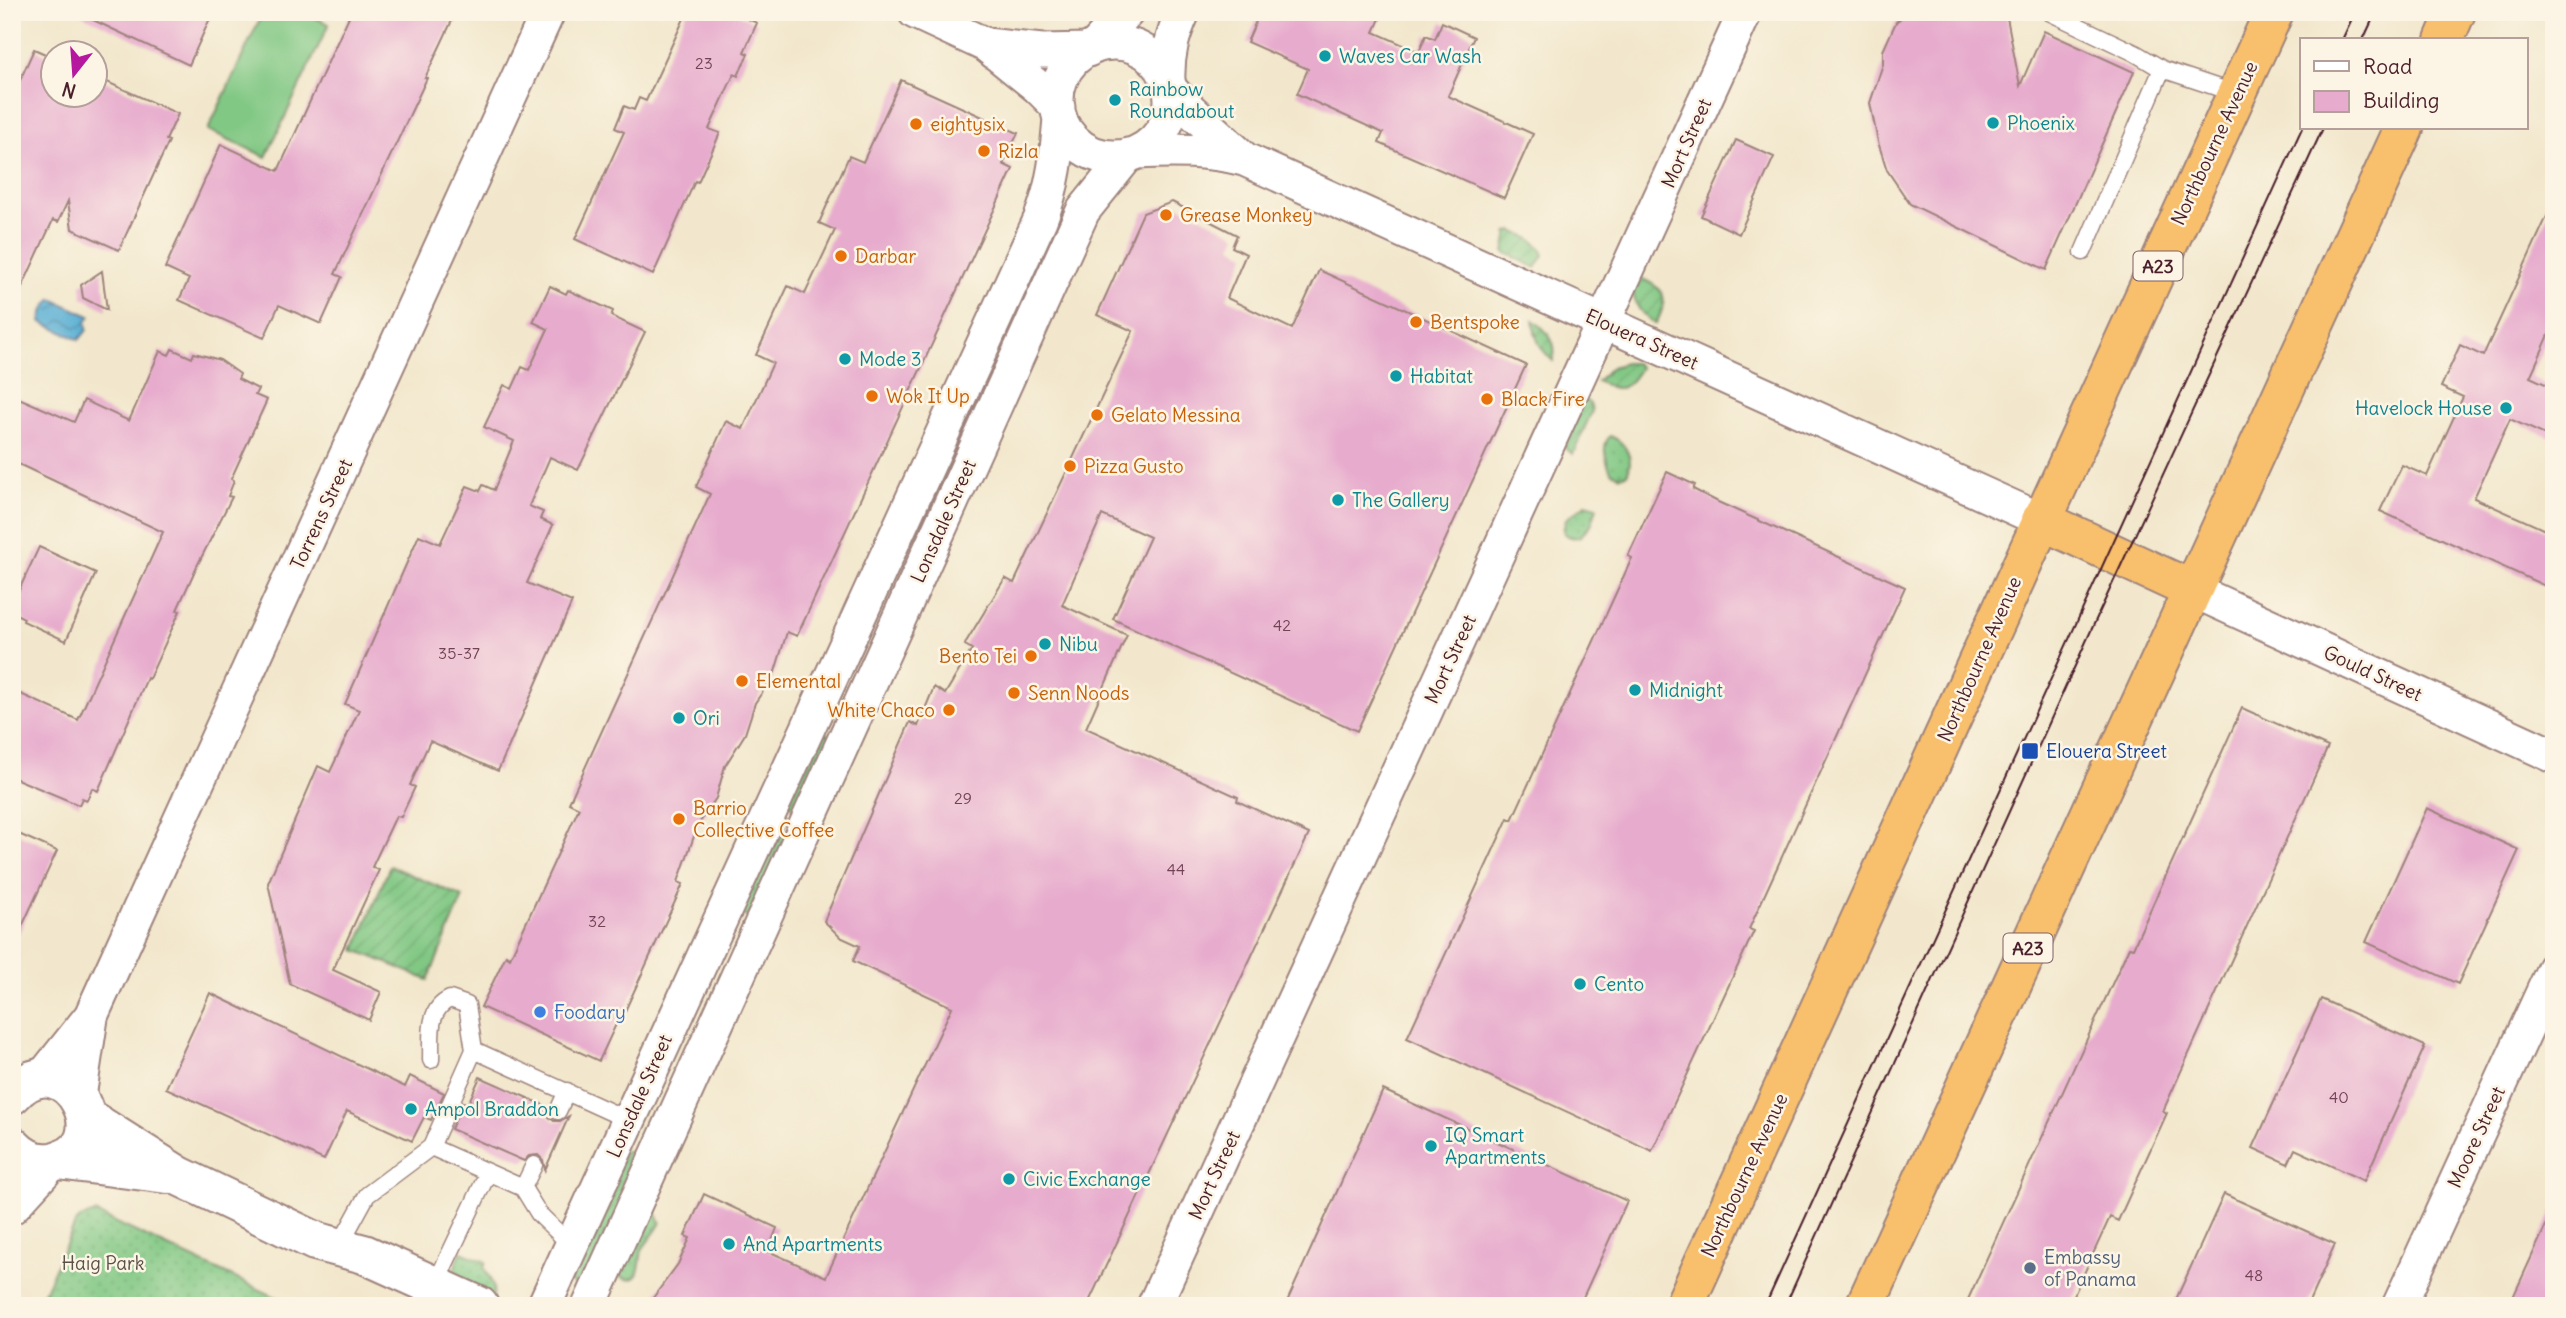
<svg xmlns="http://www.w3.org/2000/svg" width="2566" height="1318" font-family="Delius,sans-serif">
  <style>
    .grass { fill: url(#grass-dots); stroke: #667458; stroke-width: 2 }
    .garden { fill: url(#garden-furrows); stroke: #667458; stroke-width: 2 }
    .pitch { fill: #81c884; stroke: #667458; stroke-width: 2 }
    .water { fill: url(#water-waves); stroke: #506680; stroke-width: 2 }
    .building { fill: #e7accd }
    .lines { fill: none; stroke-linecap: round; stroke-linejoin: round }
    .service-casing { stroke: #9e837c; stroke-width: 19 }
    .minor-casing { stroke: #9e837c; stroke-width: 37 }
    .tertiary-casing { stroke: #9e837c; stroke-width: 42 }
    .trunk-casing { stroke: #9e837c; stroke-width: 42 }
    .service { stroke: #fff; stroke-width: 16 }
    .minor { stroke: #fff; stroke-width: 33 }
    .tertiary { stroke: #fff; stroke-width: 38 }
    .trunk { stroke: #f8bf6c; stroke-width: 38 }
    .tram { stroke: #4a1f2b; stroke-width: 2 }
    .culture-dot { fill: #0f9aa8; stroke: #fcf5e5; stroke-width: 2.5 }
    .food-dot { fill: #e8710a; stroke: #fcf5e5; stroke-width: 2.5 }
    .transit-dot { fill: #1a4fb4; stroke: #fcf5e5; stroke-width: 2.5 }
    .shop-dot { fill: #3f7fe0; stroke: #fcf5e5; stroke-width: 2.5 }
    .service-dot { fill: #5c6f8a; stroke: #fcf5e5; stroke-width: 2.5 }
    .labels { text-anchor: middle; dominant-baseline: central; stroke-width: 5; stroke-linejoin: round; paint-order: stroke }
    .number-label { font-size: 16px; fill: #714254 }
    .shield { fill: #fcf5e5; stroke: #7f5f63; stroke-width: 2 }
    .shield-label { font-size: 18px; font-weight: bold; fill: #4a1f2b }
    .culture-label { font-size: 19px; fill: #0d838f; stroke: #fcf5e5; text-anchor: start }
    .food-label { font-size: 19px; fill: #c56008; stroke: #fcf5e5; text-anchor: start }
    .street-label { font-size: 19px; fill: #4a1f2b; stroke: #fcf5e5 }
    .transit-label { font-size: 19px; fill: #164399; stroke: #fcf5e5; text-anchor: start }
    .shop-label { font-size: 19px; fill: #366cbe; stroke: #fcf5e5; text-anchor: start }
    .service-label { font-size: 19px; fill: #4e5e75; stroke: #fcf5e5; text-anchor: start }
    .park-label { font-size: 19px; fill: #5a5246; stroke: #fcf5e5 }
  </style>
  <defs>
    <pattern id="grass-dots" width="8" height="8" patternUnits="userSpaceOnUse" patternTransform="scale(1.75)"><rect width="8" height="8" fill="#81c884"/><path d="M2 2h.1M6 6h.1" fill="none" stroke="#71ab72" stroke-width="1.8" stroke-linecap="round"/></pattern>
    <pattern id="garden-furrows" width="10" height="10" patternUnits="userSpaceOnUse" patternTransform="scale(1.75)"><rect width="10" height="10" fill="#81c884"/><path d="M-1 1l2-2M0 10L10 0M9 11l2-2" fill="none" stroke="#71ab72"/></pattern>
    <pattern id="water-waves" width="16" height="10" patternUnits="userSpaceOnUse" patternTransform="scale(1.75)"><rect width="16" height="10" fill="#57aed4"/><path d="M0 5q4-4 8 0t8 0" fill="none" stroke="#4a8dac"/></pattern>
  </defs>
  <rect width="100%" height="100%" fill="#fcf5e5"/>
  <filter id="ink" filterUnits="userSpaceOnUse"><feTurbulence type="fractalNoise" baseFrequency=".0143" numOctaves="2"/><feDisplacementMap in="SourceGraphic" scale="14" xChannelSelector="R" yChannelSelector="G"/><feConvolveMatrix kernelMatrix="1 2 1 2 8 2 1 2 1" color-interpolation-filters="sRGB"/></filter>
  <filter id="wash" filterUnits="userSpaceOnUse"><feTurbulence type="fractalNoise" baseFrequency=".00686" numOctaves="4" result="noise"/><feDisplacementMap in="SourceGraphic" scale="28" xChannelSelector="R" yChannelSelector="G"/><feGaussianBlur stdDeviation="1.57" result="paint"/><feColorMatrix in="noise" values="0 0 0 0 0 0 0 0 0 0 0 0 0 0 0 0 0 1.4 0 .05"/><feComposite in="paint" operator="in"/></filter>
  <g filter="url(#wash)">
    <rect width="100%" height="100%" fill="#f2e7cc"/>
    <path class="grass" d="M1610,436C1625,441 1635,459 1627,474L1621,476L1611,472C1607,461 1600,447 1610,436Z
      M1586,504L1597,507L1592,523L1580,537C1572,538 1568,538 1563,531L1566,519Z
      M652,1206L661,1222C657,1231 644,1245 642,1250C639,1264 642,1288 619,1276Z
      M95,1213L295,1306H38L75,1224L81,1218Z
      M461,1252L486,1262L484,1268C490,1279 497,1287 492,1300L450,1279Z"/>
    <path class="garden" d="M1513,231C1527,237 1538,240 1544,255L1536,268L1504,252L1508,232Z
      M1636,276C1665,289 1670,294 1656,324C1639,314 1627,296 1636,276Z
      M1533,320C1547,330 1559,343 1553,361C1539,348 1535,338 1533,320Z
      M1625,363H1636L1640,368C1626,389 1621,394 1597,381L1612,367Z
      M1584,399L1590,404L1592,411L1573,454L1565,448L1563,441Z
      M814,728L838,739L804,811L781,801Z
      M772,824L794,834L754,920L731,910Z
      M390,866L463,897L428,980L355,950Z
      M625,1151L645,1160L585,1289L565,1280Z"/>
    <path class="pitch" d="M263,12H303L329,24L266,157L208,130Z"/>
    <path class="water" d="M52,299L90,316L86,322L87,330L79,340L41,322L44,309Z"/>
    <g id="blocks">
      <path class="building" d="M76,12H213L189,65Z
        M351,12H456L425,78H427L335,274L342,277L321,324L279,305L264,338L179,300L189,279L165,268L221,144L278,171Z
        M687,12H733L757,23L744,52L748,54L738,76L734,74L709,129L720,133L698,182L695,181L653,275L575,239L624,132L615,128L624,106L634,110L639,98L646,101Z
        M1260,12H1383L1374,32L1419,52L1426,35L1435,39L1442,22L1474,37L1448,96L1533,134L1504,198L1379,143L1383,133L1297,94L1308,69L1247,42Z
        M1908,12H2006L2020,86L2044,31L2134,72L2046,270L1910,204L1887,170L1878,142L1870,103L1883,64V51L1896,22Z
        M34,49L52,57V94H94V76L178,114L166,140L169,141L119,250L72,229L68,201L58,222L53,220L12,309V98Z
        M901,80L1018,133L1003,164L1013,169L797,636L787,632L774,675L755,703L745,734L725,766L716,798L698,825L678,882L683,884L625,1011L623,1009L599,1061L481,1007L506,955L510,958L579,808L569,803L710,494L696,487L726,421L743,429L773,363L756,355L788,286L805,294L835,230L819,223L849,156L863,162Z
        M1736,140L1774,157L1739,234L1701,216Z
        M2554,201V324L2530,377L2554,388V439L2510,419L2474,498L2554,534V590L2380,511L2402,465L2427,476L2463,397L2441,387L2460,345L2483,356Z
        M1172,202L1237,235L1232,247L1246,254L1227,298L1292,329L1319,270L1526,365L1357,731L1113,619L1150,537L1102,515L1062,605L1127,635L1086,728L1238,797L1237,801L1309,834L1087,1306H647L678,1264L690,1238L685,1236L704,1194L777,1228L768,1251L826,1277L952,1007L853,961L860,946L840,937L824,921L910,722L918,726L934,687L945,694L972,649L965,645L966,642L1005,578L1014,583L1133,331L1097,315L1143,213Z
        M102,271L107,310L83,298L81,285Z
        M550,286L566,294L568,290L613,311L611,316L645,332L578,470L550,457L529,506L543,512L540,519L553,525L527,583L572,602L498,771L430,741L410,785L415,787L401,817L396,816L372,867L379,870L333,970L381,992L369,1020L290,984L268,883L318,766L330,772L359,710L345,704L419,535L440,544L467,486L480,491L483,485L494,490L514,441L484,427L504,385L512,389L522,367L529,370L548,329L533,322Z
        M172,349L192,358L194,353L220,360L240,374L238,379L258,389L255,395L267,400L231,479L234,481L228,496L232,497L196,568L177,610L180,611L149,679L147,678L98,791L92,788L87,800L82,798L79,805L12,777V690L78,720L163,532L12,461V395L74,422L84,400L129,421L160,351L169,355Z
        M1667,472L1695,485L1693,489L1718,502L1905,587L1749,929L1754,931L1652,1151L1407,1038L1508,818L1512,820L1632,558L1628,556Z
        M39,547L96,573L66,641L23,621L24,618L12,612V605Z
        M2242,708L2328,747L2163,1111L2167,1113L2118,1221L2110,1217L2069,1306H1965L2129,947L2133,948Z
        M2427,808L2519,850L2458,984L2366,942Z
        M12,831L57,851L12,948Z
        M210,993L405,1087L410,1076L444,1093L431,1120L424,1117L412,1141L347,1111L324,1160L166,1088Z
        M2321,999L2425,1046L2364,1181L2295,1149L2288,1164L2253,1148Z
        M480,1077L548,1107L549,1117L554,1121H560L569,1116L545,1170L543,1160L538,1155L529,1156L524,1161L451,1129L463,1102L468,1104Z
        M1383,1090L1627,1201L1579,1306H1285Z
        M2224,1194L2335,1244L2307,1306H2173Z
        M2554,1208V1306H2509Z"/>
    </g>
  </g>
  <g filter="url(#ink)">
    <use href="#blocks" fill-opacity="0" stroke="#9e837c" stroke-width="2"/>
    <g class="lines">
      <defs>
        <path id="service" d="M2049,12L2135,53L2162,69L2237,94
          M2083,252L2162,69
          M474,1050L628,1120
          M558,1111L567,1091
          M431,1147L523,1188L539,1214L572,1246
          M523,1188L534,1165
          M338,1248L367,1195L431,1147L474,1050L467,1005L450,999C426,1010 432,1038 431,1060
          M425,1306L488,1173"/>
        <path id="minor" d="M915,12L986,45L1038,87L1058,107
          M1057 100a57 57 0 1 1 114 0a57 57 0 1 1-114 0Z
          M986,45L1042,51L1088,50
          M1094,47L1127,12
          M1168,81C1167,55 1172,36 1183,12
          M1170,89L1187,107L1242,157
          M1138,152C1175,150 1208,150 1244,159L2041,520
          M2192,590L2554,756
          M41,1079L91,1016L548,12
          M79,1097L91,1018
          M12,1207L54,1161
          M544,1306L1040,220C1054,186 1057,154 1060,118
          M589,1306L1083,211L1128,155
          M1154,1306L1745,12
          M2399,1306L2554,968"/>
        <path id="tertiary" d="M12,1095C67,1034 126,1152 51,1162C36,1164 22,1157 12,1146
          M86,1117L179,1176L315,1241L364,1254L479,1306
          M58,1160L167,1174"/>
        <path id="trunk" d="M2444,40L2456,12
          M2041,520L2192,590
          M1684,1306L2274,12
          M1865,1306L2404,128"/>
      </defs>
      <use href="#service" class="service-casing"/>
      <use href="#minor" class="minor-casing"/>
      <use href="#tertiary" class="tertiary-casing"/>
      <use href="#trunk" class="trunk-casing"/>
      <use href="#service" class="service"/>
      <use href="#minor" class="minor"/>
      <use href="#tertiary" class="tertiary"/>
      <use href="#trunk" class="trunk"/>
      <path class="tram" d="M2342,40L2355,12
        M2363,40L2376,12
        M1765,1306L2302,128
        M1785,1306L2099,613L2323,128"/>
    </g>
  </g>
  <g class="culture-dot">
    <circle cx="1325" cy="56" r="7"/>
    <circle cx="1115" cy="100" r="7"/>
    <circle cx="1993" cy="123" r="7"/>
    <circle cx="845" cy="359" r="7"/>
    <circle cx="1396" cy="376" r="7"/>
    <circle cx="2506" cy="408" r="7"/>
    <circle cx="1338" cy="500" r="7"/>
    <circle cx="1045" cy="644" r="7"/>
    <circle cx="1635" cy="690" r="7"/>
    <circle cx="679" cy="718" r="7"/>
    <circle cx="1580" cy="984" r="7"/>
    <circle cx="411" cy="1109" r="7"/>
    <circle cx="1431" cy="1146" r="7"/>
    <circle cx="1009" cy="1179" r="7"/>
    <circle cx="729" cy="1244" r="7"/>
  </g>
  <g class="food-dot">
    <circle cx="916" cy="124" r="7"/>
    <circle cx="984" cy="151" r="7"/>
    <circle cx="1166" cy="215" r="7"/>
    <circle cx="841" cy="256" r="7"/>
    <circle cx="1416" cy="322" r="7"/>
    <circle cx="872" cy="396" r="7"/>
    <circle cx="1487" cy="399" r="7"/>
    <circle cx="1097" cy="415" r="7"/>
    <circle cx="1070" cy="466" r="7"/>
    <circle cx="1031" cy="656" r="7"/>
    <circle cx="742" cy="681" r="7"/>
    <circle cx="1014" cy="693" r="7"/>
    <circle cx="949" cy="710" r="7"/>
    <circle cx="679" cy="819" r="7"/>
  </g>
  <rect class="transit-dot" x="2021" y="742" width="18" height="18" rx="3.5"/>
  <circle class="shop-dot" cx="540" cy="1012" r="7"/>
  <circle class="service-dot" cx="2030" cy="1268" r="7"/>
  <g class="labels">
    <g class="number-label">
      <text x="704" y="63">23</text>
      <text x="1282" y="625">42</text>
      <text x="459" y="653">35-37</text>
      <text x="963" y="798">29</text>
      <text x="1176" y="869">44</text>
      <text x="597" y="921">32</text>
      <text x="2339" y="1097">40</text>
      <text x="2254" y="1275">48</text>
    </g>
    <g class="shield">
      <rect x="2133.5" y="251.5" width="49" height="29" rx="5"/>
      <rect x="2003.5" y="933.5" width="49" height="29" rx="5"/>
    </g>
    <g class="shield-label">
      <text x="2158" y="266">A23</text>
      <text x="2028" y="948">A23</text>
    </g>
    <g class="culture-label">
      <text x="1339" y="56">Waves Car Wash</text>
      <text x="1129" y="89">Rainbow<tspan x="1129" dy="22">Roundabout</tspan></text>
      <text x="2007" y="123">Phoenix</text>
      <text x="859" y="359">Mode 3</text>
      <text x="1410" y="376">Habitat</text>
      <text x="2492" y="408" text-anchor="end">Havelock House</text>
      <text x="1352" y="500">The Gallery</text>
      <text x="1059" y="644">Nibu</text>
      <text x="1649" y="690">Midnight</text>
      <text x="693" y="718">Ori</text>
      <text x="1594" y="984">Cento</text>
      <text x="425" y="1109">Ampol Braddon</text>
      <text x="1445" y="1135">IQ Smart<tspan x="1445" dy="22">Apartments</tspan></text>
      <text x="1023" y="1179">Civic Exchange</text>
      <text x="743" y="1244">And Apartments</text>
    </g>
    <g class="food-label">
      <text x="930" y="124">eightysix</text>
      <text x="998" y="151">Rizla</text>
      <text x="1180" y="215">Grease Monkey</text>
      <text x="855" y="256">Darbar</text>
      <text x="1430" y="322">Bentspoke</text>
      <text x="886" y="396">Wok It Up</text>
      <text x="1501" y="399">Black Fire</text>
      <text x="1111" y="415">Gelato Messina</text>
      <text x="1084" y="466">Pizza Gusto</text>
      <text x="1017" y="656" text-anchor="end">Bento Tei</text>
      <text x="756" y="681">Elemental</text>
      <text x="1028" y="693">Senn Noods</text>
      <text x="935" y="710" text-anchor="end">White Chaco</text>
      <text x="693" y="808">Barrio<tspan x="693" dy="22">Collective Coffee</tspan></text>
    </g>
    <g class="street-label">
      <text transform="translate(1686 143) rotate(-66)">Mort Street</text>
      <text transform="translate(2214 143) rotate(-65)">Northbourne Avenue</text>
      <text transform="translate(1642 339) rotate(24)">Elouera Street</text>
      <text transform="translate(321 514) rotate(-65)">Torrens Street</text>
      <text transform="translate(943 521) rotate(-66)">Lonsdale Street</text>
      <text transform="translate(1450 659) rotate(-65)">Mort Street</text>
      <text transform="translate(1979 659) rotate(-66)">Northbourne Avenue</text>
      <text transform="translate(2373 673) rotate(25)">Gould Street</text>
      <text transform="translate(639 1096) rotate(-66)">Lonsdale Street</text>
      <text transform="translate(2476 1137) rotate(-65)">Moore Street</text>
      <text transform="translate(1214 1175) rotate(-65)">Mort Street</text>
      <text transform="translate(1744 1175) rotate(-65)">Northbourne Avenue</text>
    </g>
    <g class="transit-label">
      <text x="2046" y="751">Elouera Street</text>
    </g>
    <g class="shop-label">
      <text x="554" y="1012">Foodary</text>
    </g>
    <g class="service-label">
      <text x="2044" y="1257">Embassy<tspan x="2044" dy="22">of Panama</tspan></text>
    </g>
    <g class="park-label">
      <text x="103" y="1263">Haig Park</text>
    </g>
  </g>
  <rect width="2566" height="1318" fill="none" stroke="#fcf5e5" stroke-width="42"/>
  <rect x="2300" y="38" width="228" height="91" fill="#fcf5e5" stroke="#b59f9b" stroke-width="2"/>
  <rect x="2314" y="61" width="35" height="10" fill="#ffffff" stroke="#b59f9b" stroke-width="2"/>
  <text x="2363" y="74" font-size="21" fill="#4a1f2b">Road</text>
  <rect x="2314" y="91" width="35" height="21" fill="#e7accd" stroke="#b59f9b" stroke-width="2"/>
  <text x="2363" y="108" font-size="21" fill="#4a1f2b">Building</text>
  <g transform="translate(74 74) rotate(197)"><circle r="33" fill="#fcf5e5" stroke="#b59f9b" stroke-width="2"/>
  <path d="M0-5L12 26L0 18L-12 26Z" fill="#b5179e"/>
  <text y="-10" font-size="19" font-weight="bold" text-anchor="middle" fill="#4a1f2b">N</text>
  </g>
</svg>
